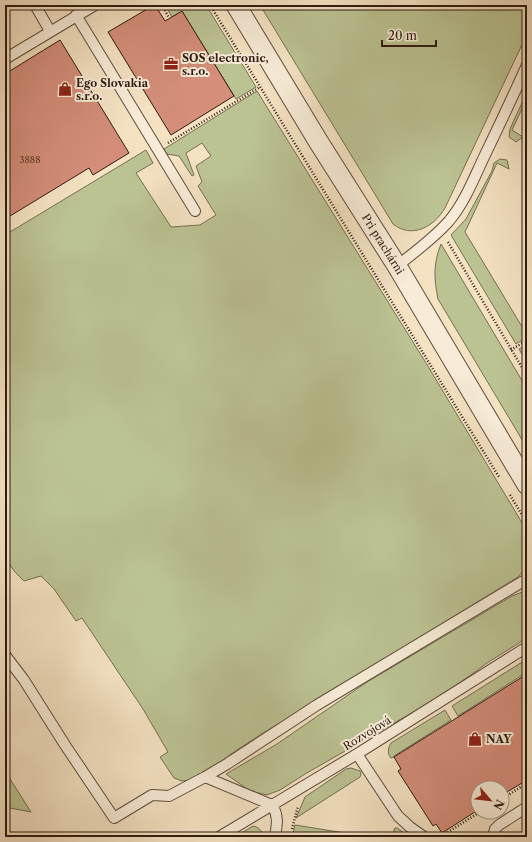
<svg xmlns="http://www.w3.org/2000/svg" width="532" height="842" font-family="'Libre Caslon Text',serif">
  <style>
    .green { fill: #bcc393; stroke: #756f52 }
    .building { fill: #d48e7a; stroke: #2e1b10 }
    .lines { fill: none; stroke-linecap: round; stroke-linejoin: round }
    .service-casing { stroke: #604d3d; stroke-width: 12 }
    .minor-casing { stroke: #604d3d; stroke-width: 21 }
    .path { stroke: #2e1b10; stroke-width: 2.5; stroke-dasharray: 1 2; stroke-linecap: butt }
    .service { stroke: #f8ecd8; stroke-width: 10 }
    .minor { stroke: #f8ecd8; stroke-width: 19 }
    .labels { text-anchor: middle; dominant-baseline: central; stroke-width: 4; stroke-linejoin: round; paint-order: stroke }
    .number-label { font-size: 9px; fill: #58382a }
    .poi-label { font-size: 11px; font-weight: bold; fill: #2e1b10; stroke: #f8ecd8; text-anchor: start }
    .street-label { font-size: 11px; fill: #2e1b10; stroke: #f8ecd8 }
  </style>
  <rect width="100%" height="100%" fill="#f4e2c3"/>
  <filter id="stains"><feTurbulence type="fractalNoise" baseFrequency=".005" numOctaves="4"/><feColorMatrix values="0 0 0 0 .2 0 0 0 0 .09 0 0 0 0 .02 0 0 0 .5 -.17"/></filter>
  <radialGradient id="worn" r=".72"><stop offset=".6" stop-color="#630" stop-opacity="0"/><stop offset="1" stop-color="#630" stop-opacity=".3"/></radialGradient>
  <path class="green" d="M165,5H206L256,87L236,99L182,11L172,17Z
    M260,5H527V34L445,208C434,227 412,239 393,224Z
    M257,91L426,363L527,531V566L518,577L263,733L231,754L221,762L190,780L182,781L174,778L160,757L168,752L143,709L82,618L76,621L54,589L41,576L24,581L14,571L7,560L5,559V235L146,150L153,163L136,173L171,227L200,225L216,215L198,186L202,182L196,166L211,156L202,143L186,153L194,175L192,176L179,156L167,154L164,149Z
    M527,92V98L512,130L523,137L516,142L509,137L510,129Z
    M500,159L507,160L509,169L497,163L465,232L527,335V337L516,344L451,235L466,219L492,171L494,163Z
    M441,244L527,389V448L438,299C434,279 433,264 441,244Z
    M527,345V363L519,349Z
    M527,590V638L487,663L468,677L429,703L305,774L280,790L267,795L250,791L226,774L277,744L367,682L512,596Z
    M527,659V672L458,716L452,706Z
    M445,710L451,720L394,756V757L391,758C387,754 388,748 391,743Z
    M351,768L360,771L361,774L360,777L296,818L305,797L346,769Z
    M5,771L31,812L5,807Z
    M295,825L370,837H292Z
    M253,826C259,827 262,831 264,837H235Z
    M395,828H397L410,837H393L394,830Z"/>
  <path class="building" d="M154,5H155L165,21L182,11L234,96L171,135L108,32Z
    M60,40L129,153L93,175L89,168L10,216L5,208V74Z
    M527,674V780L502,795V788H478V810L442,833L436,824L433,826L398,771L401,769L394,757Z"/>
  <g class="lines">
    <defs>
      <path id="service" d="M35,5L50,31
        M76,15L195,211
        M5,59L95,5
        M397,266C415,252 434,238 449,221C465,202 474,178 484,157C499,126 513,96 527,65
        M5,655L24,680L65,745L114,818L152,795L169,796L205,777L272,805C279,816 277,825 275,837
        M357,754L398,816L410,827L424,837
        M205,777L227,764L317,705L527,579
        M219,837L357,754L527,647
        M493,837L495,829L499,825L527,807"/>
      <path id="minor" d="M236,5L318,141L397,266L527,485"/>
    </defs>
    <use href="#service" class="service-casing"/>
    <use href="#minor" class="minor-casing"/>
    <path class="path" d="M162,5L169,18
      M210,5L499,477
      M168,143L260,87
      M448,242L527,376
      M511,350L527,340
      M510,495L527,523
      M502,799L527,783
      M292,829L298,806
      M440,837L480,812"/>
    <use href="#service" class="service"/>
    <use href="#minor" class="minor"/>
  </g>
  <defs>
    <symbol id="office-bare" viewBox="-9 -9 18 18"><path d="M-6-3h4V-5.5h4V-3h4V5H-6ZM-1-4.5V-3h2v-1.5ZM-6 0V1H6V0Z" fill="#8f2418" stroke="#f8ecd8" stroke-width="2.5" paint-order="stroke"/></symbol>
    <symbol id="shop-bare" viewBox="-9 -9 18 18"><path d="M-5-2.5h2.3a2.7 3.5 0 0 1 5.4 0H5L5.5 6h-11ZM-1.5-2.5h3a1.5 2.3 0 0 0-3 0Z" fill="#8f2418" stroke="#f8ecd8" stroke-width="2.5" paint-order="stroke"/></symbol>
  </defs>
  <g fill-rule="evenodd">
    <use href="#office-bare" x="161" y="54" width="20" height="20"/>
    <use href="#shop-bare" x="55" y="79" width="20" height="20"/>
    <use href="#shop-bare" x="465" y="729" width="20" height="20"/>
  </g>
  <g class="labels">
    <g class="number-label">
      <text x="30" y="159">3888</text>
    </g>
    <g class="poi-label">
      <text x="182" y="58">SOS electronic,<tspan x="182" dy="13">s.r.o.</tspan></text>
      <text x="76" y="83">Ego Slovakia<tspan x="76" dy="13">s.r.o.</tspan></text>
      <text x="486" y="739">NAY</text>
    </g>
    <g class="street-label">
      <text transform="translate(383 244) rotate(58)">Pri prachárni</text>
      <text transform="translate(367 733) rotate(-32)">Rozvojová</text>
    </g>
  </g>
  <rect width="532" height="842" fill="none" stroke="#f4e2c3" stroke-width="20"/>
  <rect x="6" y="6" width="520" height="830" fill="none" stroke="#2e1b10" stroke-width="2"/>
  <rect x="10" y="10" width="512" height="822" fill="none" stroke="#2e1b10"/>
  <g transform="translate(490 800) rotate(118)"><circle r="19" fill="#f8ecd8" stroke="#a79888"/>
  <path d="M0-3L7 15L0 10L-7 15Z" fill="#8f2418"/>
  <text y="-6" font-size="11" font-weight="bold" text-anchor="middle" fill="#2e1b10">N</text>
  </g>
  <path d="M382 40v6h54v-6" fill="none" stroke="#2e1b10" stroke-width="2"/>
  <text x="388" y="40" font-size="12" fill="#2e1b10" stroke="#f8ecd8" stroke-width="3" paint-order="stroke">20 m</text>
  <rect width="100%" height="100%" filter="url(#stains)"/>
  <rect width="100%" height="100%" fill="url(#worn)"/>
</svg>
